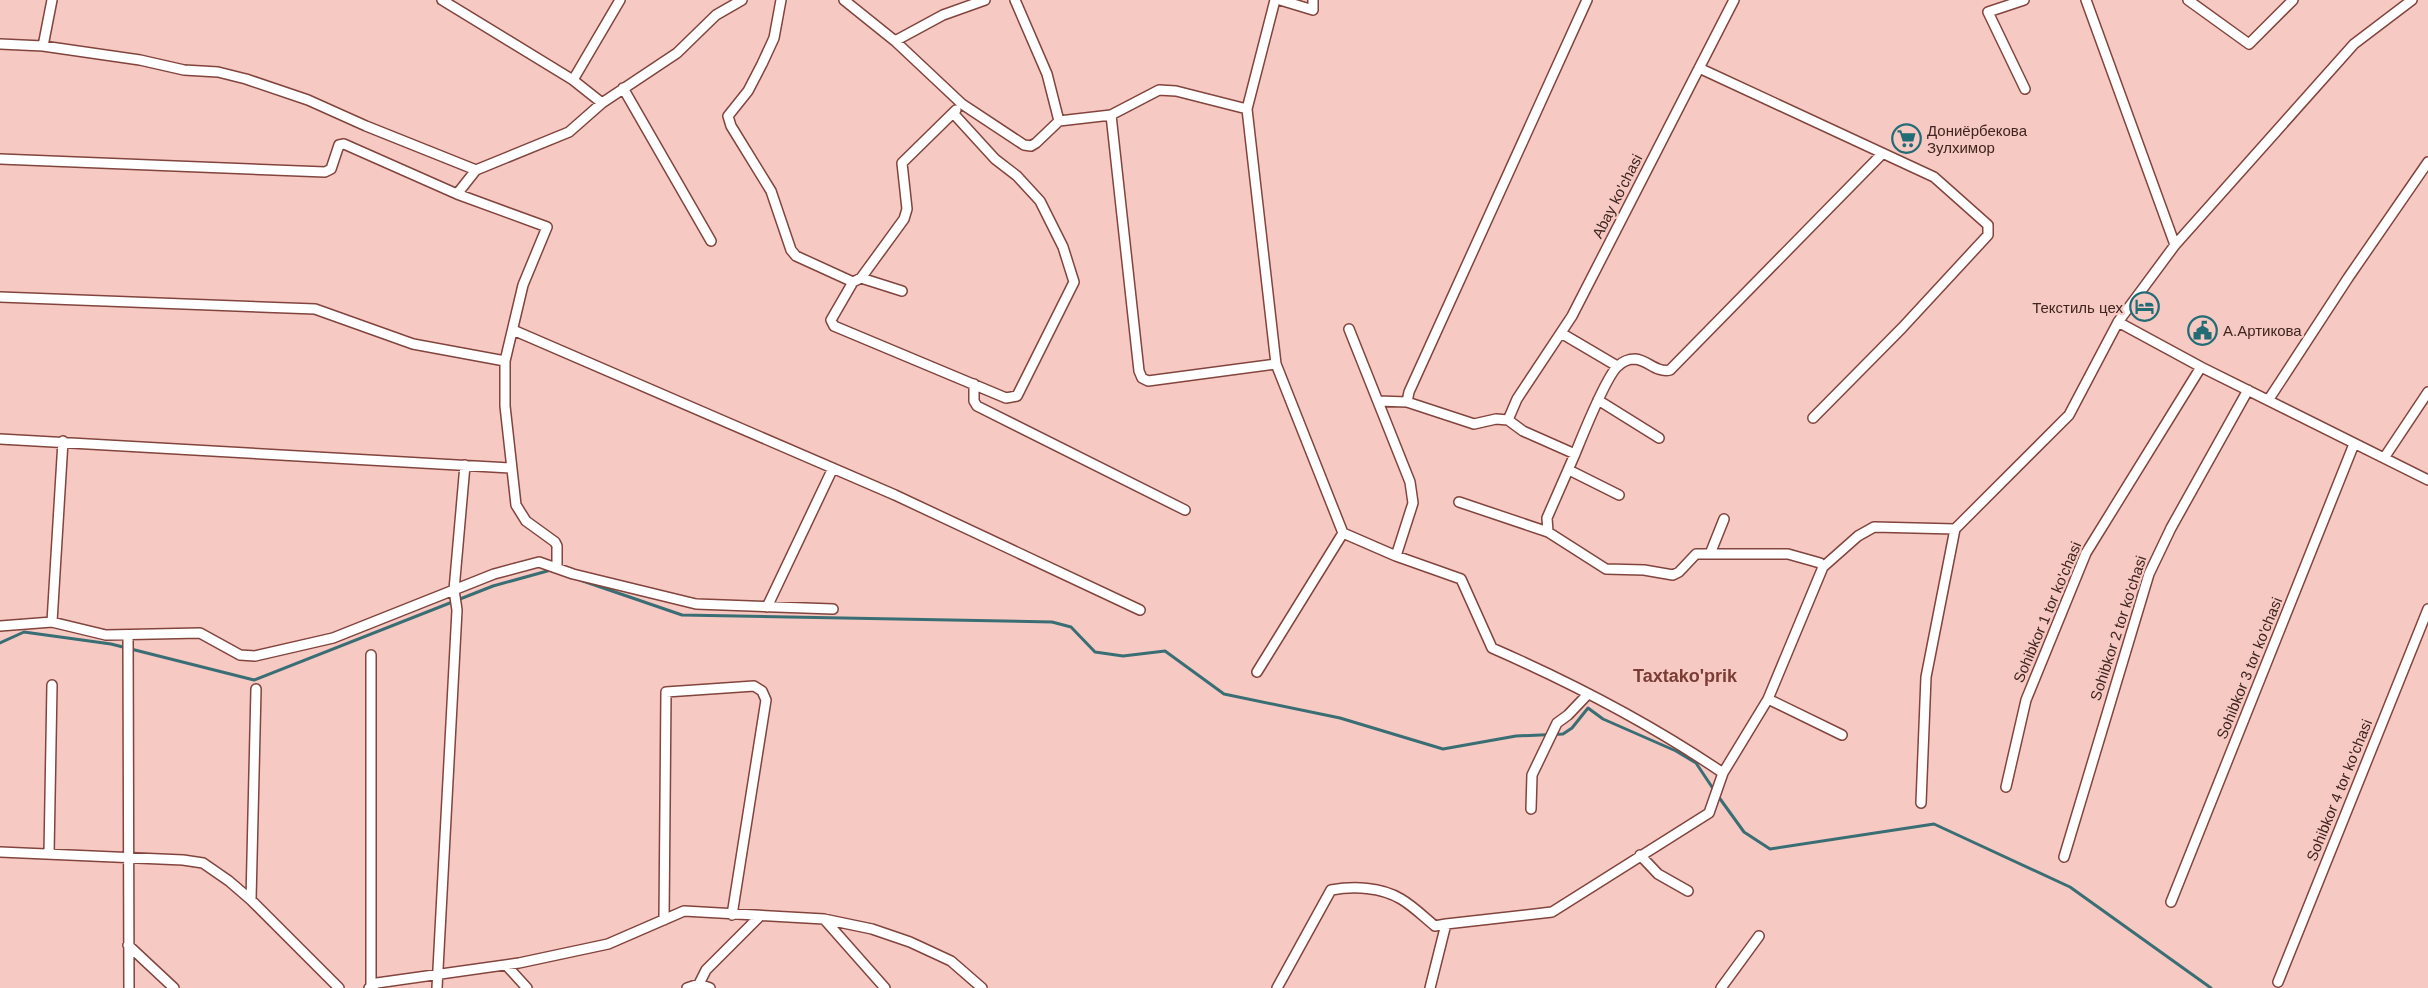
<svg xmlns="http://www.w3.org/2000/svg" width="2428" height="988" font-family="Arial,sans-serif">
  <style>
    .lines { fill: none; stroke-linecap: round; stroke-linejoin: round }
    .stream { stroke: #3a6e75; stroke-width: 3 }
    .street-casing { stroke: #82443d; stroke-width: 12 }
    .street { stroke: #fff; stroke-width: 9 }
    .labels { text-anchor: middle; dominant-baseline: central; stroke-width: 4.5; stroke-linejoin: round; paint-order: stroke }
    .poi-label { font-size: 15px; fill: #3f2420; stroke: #f6c9c3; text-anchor: start }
    .street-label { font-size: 15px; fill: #3f2420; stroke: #f6c9c3 }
    .quarter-label { font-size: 18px; font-weight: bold; fill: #7a3d36; stroke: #f6c9c3 }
  </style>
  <rect width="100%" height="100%" fill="#f6c9c3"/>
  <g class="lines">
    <path class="stream" d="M580,580L682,615L1052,622L1071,627L1095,652L1123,656L1165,651L1224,694L1340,718L1443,749L1516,736L1563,734L1572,728L1588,708L1603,719L1676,751L1696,763L1714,790
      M0,643L24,632L111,644L254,680L493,586L551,570
      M1718,796L1744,832L1770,849L1934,824L2070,887L2211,988"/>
    <defs>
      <path id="street" d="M442,0L573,80L602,103
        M781,0L774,38L762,64L748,91L728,116L731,126L771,191L791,250L796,256L853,282L861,278L902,291
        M844,0L895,41L962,104L1024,145L1031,146L1036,143L1059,121L1111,115L1159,90L1176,91L1247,109
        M1015,0L1047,74L1059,121
        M1280,0L1313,10V0
        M1587,0L1409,392L1407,402L1474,424L1496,419L1508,420L1517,399L1572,316L1734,0
        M2024,0L1988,12L2025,89
        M2086,0L2175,245
        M2188,0L2249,44L2293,0
        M895,41L943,15L985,0
        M0,44L43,46L140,60L184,70L218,72L246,79L308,100L366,126L476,170
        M43,46L52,0
        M1699,68L1934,177L1988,225V235L1902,328L1813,418
        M573,80L620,0
        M623,88L711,241
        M1111,115L1139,371L1142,378L1148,381L1276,364
        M0,159L325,172L331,169L339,145L344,144L457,194L547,227L523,285L505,361V406L516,505L526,521L555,542L557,546V568
        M457,194L476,170L569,132L602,103L677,53L716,15L742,0
        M861,278L904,219L907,209L902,163L956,110
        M853,282L831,320L834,326L1006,398L1017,396L1074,282L1063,247L1040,201L1017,176L995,159L953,113
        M0,297L315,309L413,344L505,361
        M2118,322L2201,367L2428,480
        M1349,329L1410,482L1413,503L1396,556
        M513,330L895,495L1140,610
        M1561,333L1617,366
        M974,384V401L977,406L1185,510
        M2269,399L2348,278L2428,162
        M1598,400L1659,438
        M1378,401L1407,402
        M1508,420L1523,431L1575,454L1547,518L1548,532
        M0,439L511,468
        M1575,454C1582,437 1606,376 1618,366C1622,362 1629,359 1635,359C1648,360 1656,373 1670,370L1882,154
        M2384,458L2428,392
        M1569,470L1619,495
        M1459,502L1548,532L1606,569L1644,570L1673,575L1679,572L1696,554H1788L1820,563L1823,567
        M1343,533L1396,556L1461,579L1492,648C1572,683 1651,724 1723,773
        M1710,554L1724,519
        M767,607L833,468
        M52,622L63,441
        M0,626L52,622L106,635L200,633L240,655L255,656L333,638L494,574L539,562L573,574L696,604L833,609
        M128,635L129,988
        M1257,672L1343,533L1276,364L1247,109L1275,0
        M1768,699L1842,735
        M2006,787L2026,700L2086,553L2201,367
        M1921,803L1926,677L1955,529
        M1531,809L1532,775L1557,723L1568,715L1588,694
        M0,852L183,860L203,863L229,881L251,900L339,988
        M49,854L52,685
        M1640,855L1658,874L1688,891
        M2064,857L2149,574L2171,528L2248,390
        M251,900L256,689
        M2171,902L2354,444
        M824,919L885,988
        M664,920L666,692L754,686L762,691L766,700L732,915
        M128,945L174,988
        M506,965L527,988
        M2278,982L2428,609
        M699,984L706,970L759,917
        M371,987V655
        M369,988L377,983L519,963L608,944L684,911L824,919L872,929L910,942L951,961L982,988
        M437,988L457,610L454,590L465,465
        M687,988L699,984L710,988
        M1277,988L1331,890C1354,886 1381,887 1401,899C1413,906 1424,917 1435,926L1446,924
        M1430,988L1446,924L1552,912L1709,813L1723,773L1768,699L1823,567L1858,536L1874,527L1955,529L2069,415L2118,322L2175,245L2354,44L2412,0
        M1721,988L1759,936"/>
    </defs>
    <use href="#street" class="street-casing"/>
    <use href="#street" class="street"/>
  </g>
  <defs>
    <symbol id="supermarket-ring" viewBox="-11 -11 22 22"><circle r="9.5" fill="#f6c9c3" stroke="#226c76" stroke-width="1.5"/><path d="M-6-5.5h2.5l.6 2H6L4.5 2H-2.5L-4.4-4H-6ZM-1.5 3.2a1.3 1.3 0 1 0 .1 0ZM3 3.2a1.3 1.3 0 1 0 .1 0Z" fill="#226c76"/></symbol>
    <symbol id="hotel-ring" viewBox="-11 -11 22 22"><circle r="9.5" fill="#f6c9c3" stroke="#226c76" stroke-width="1.5"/><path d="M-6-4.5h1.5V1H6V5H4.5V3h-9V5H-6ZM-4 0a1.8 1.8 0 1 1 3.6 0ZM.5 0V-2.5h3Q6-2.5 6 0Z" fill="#226c76"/></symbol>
    <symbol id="civic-ring" viewBox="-11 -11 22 22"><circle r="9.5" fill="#f6c9c3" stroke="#226c76" stroke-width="1.5"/><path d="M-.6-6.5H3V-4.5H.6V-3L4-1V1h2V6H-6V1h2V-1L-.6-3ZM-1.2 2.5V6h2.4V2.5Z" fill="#226c76"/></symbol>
  </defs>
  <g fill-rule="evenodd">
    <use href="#supermarket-ring" x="1890" y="122" width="33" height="33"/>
    <use href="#hotel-ring" x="2128" y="290" width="33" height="33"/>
    <use href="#civic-ring" x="2186" y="314" width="33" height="33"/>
  </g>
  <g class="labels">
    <g class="poi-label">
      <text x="1927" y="130">Дониёрбекова<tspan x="1927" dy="17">Зулхимор</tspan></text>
      <text x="2123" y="307" text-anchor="end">Текстиль цех</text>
      <text x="2223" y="330">А.Артикова</text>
    </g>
    <g class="street-label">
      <text transform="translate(1617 196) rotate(-63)">Abay ko'chasi</text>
      <text transform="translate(2047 612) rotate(-67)">Sohibkor 1 tor ko'chasi</text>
      <text transform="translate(2118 628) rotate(-72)">Sohibkor 2 tor ko'chasi</text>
      <text transform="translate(2249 668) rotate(-68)">Sohibkor 3 tor ko'chasi</text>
      <text transform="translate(2339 790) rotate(-68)">Sohibkor 4 tor ko'chasi</text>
    </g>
    <g class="quarter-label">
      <text x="1685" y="676">Taxtako'prik</text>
    </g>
  </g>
</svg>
